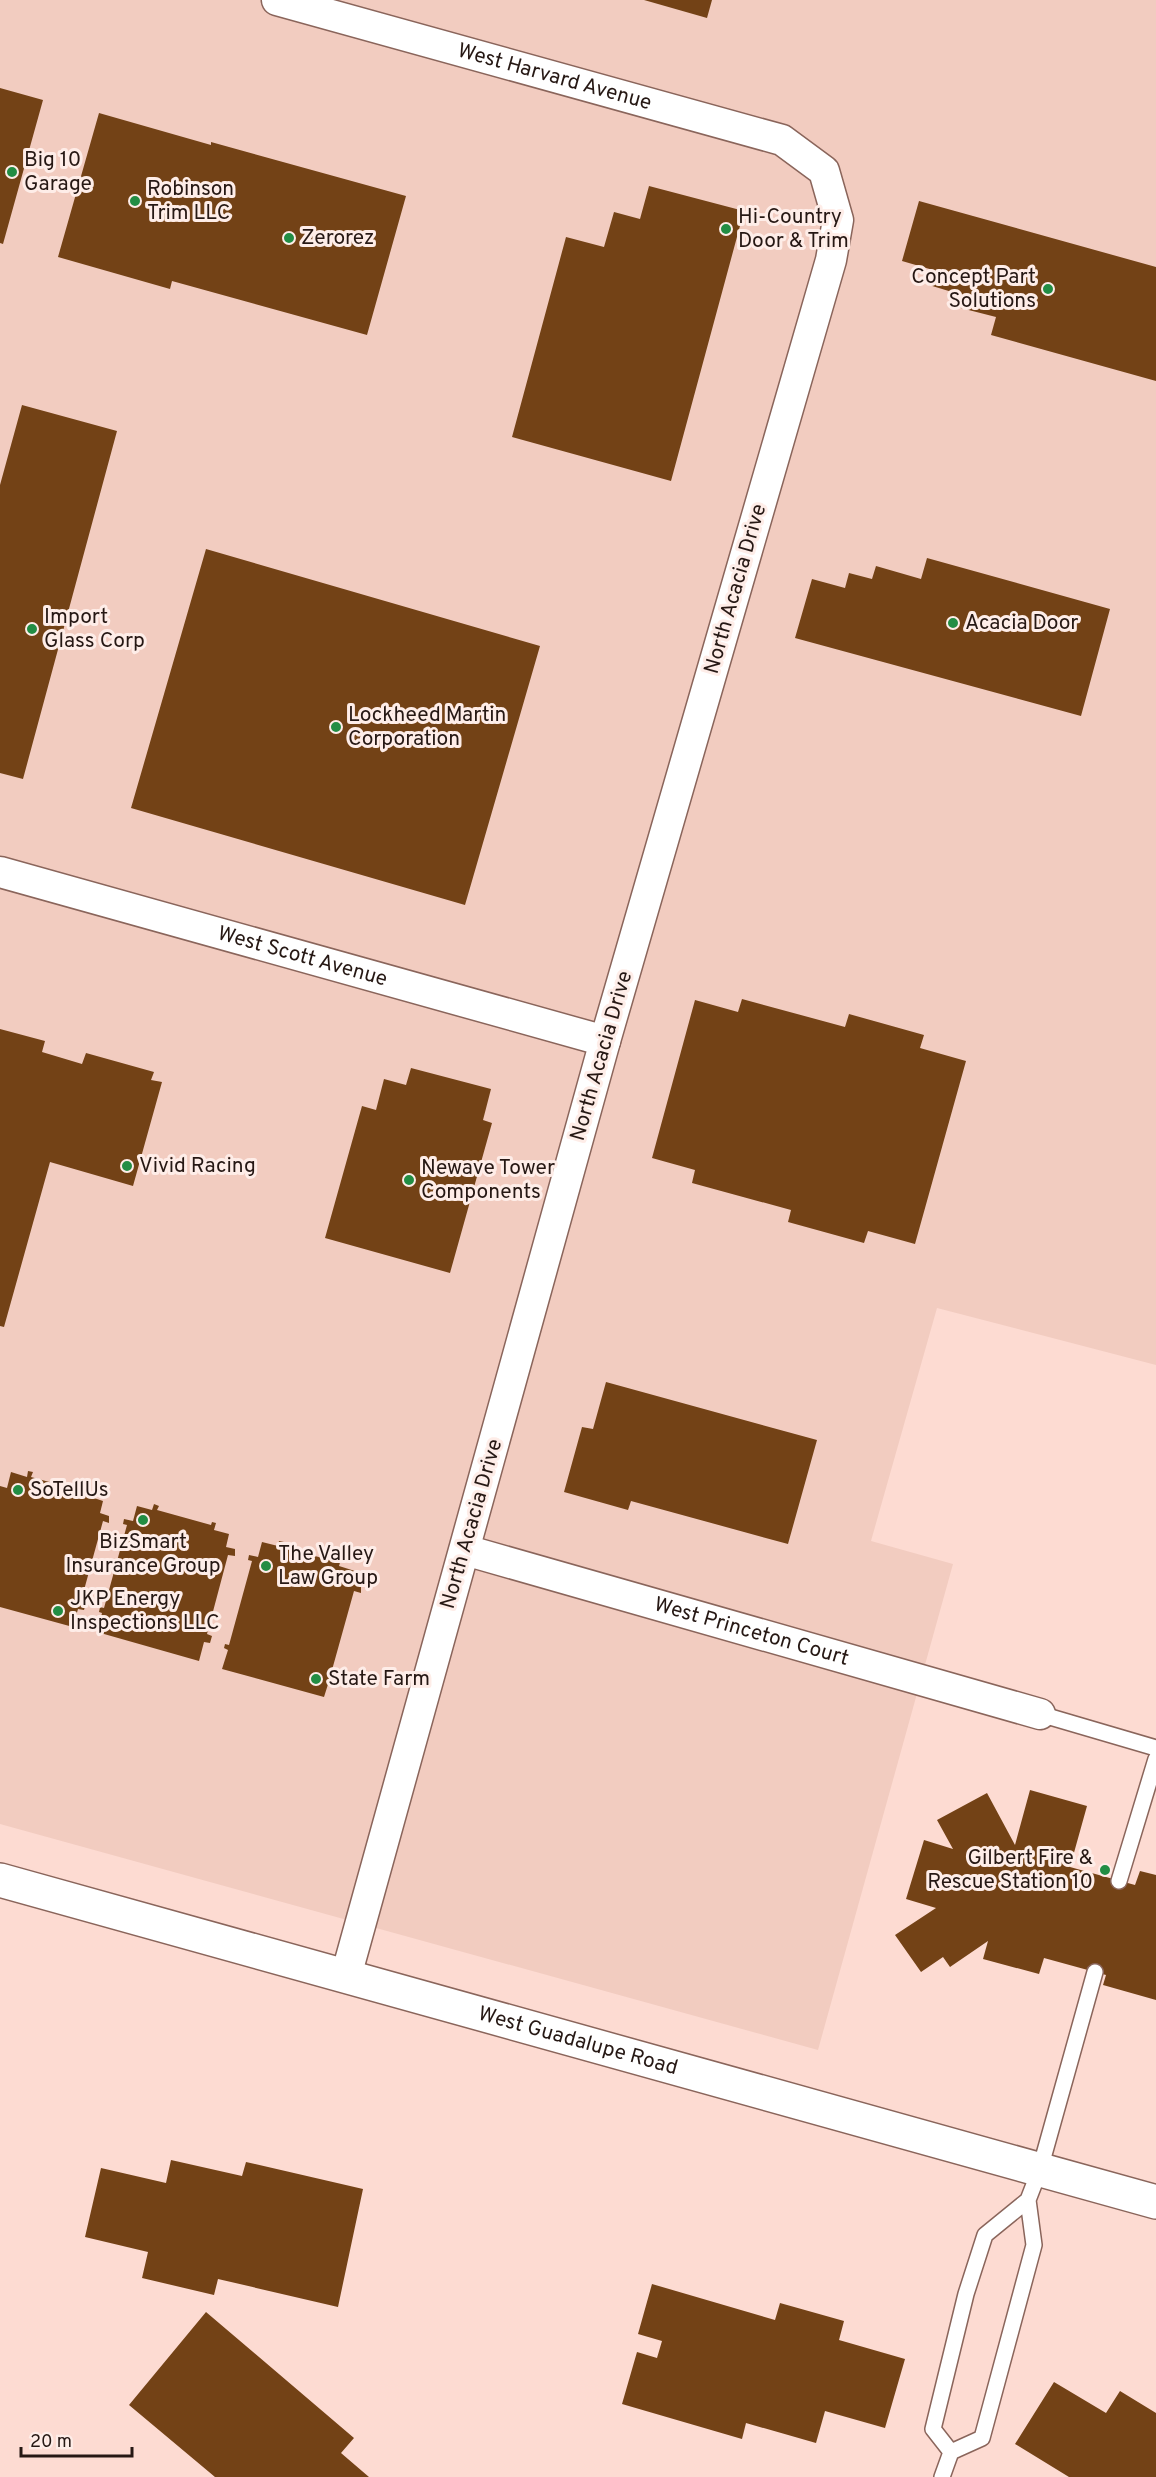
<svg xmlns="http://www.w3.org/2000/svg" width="1156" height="2477" font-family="Overpass,sans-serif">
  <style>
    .built { fill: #f2ccc0 }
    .building { fill: #734216 }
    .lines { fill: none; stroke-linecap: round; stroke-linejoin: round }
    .service-casing { stroke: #8a655b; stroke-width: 18 }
    .minor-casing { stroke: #8a655b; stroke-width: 33 }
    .secondary-casing { stroke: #8a655b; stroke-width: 36 }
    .service { stroke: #fff; stroke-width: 15 }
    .minor { stroke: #fff; stroke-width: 30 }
    .secondary { stroke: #fff; stroke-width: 33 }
    .poi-dot { fill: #228d44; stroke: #feede8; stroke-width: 2 }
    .labels { text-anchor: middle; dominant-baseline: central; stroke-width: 6; stroke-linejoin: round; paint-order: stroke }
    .street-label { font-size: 21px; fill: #261814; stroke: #feede8 }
    .poi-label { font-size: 21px; fill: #261814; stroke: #feede8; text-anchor: start }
  </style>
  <rect width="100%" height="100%" fill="#fddbd2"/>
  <path class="built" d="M0,0H1156V1365L937,1308L871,1541L953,1564L818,2050L0,1824Z"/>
  <path class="building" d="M644,0H712L707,18Z
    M0,88L43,100L3,244L0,243Z
    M99,113L211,145V142L406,196L367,335L172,281L170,289L58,257Z
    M649,186L744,211L671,481L512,437L566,237L604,247L614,212L640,219Z
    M919,201L1156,267V381L991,335L996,317L949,305L952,292L929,285L933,270L902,261Z
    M22,405L117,431L23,779L0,773V485Z
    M206,549L540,646L465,905L131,808Z
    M927,558L1110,609L1081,716L795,638L812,579L845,588L849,573L872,579L876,566L921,579Z
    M742,999L845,1027L849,1014L924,1035L920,1048L966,1061L915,1244L868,1231L864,1243L788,1222L791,1210L692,1183L695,1170L652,1158L695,1000L738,1012Z
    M0,1029L45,1041L42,1052L82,1064L86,1053L154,1072L151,1080L162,1082L133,1186L50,1162L4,1327L0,1326Z
    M411,1068L491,1089L483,1120L492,1123L450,1273L325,1238L362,1106L376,1110L384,1079L406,1085Z
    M606,1382L817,1440L788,1544L631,1501L628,1510L564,1492L582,1427L593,1429Z
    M28,1471L33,1472L31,1477L86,1492V1489L90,1490L88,1496L103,1501L100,1513L109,1516V1523L103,1521L81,1601L86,1602L84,1610L78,1609L73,1627L0,1607V1486L7,1488L11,1472L27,1477Z
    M154,1504L159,1506L157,1510L211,1525L212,1522L216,1523L214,1530L229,1534L226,1547L235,1549V1556L228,1555L207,1634L212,1636L210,1643L204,1642L199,1661L97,1632L102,1613L99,1612L100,1607L104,1608L127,1525L123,1524L124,1519L133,1521L137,1506L152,1510Z
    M279,1541L284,1542L282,1547L337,1562L338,1558L341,1559L339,1566L355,1571L352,1583L361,1585V1593L354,1591L332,1670L337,1672L336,1680L330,1678L324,1697L222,1669L228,1650L224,1648L225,1644L229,1645L252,1561L248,1560L249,1555L258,1557L262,1542L278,1546Z
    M1030,1790L1087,1806L1070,1867L1135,1885L1140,1871L1156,1875V2000L1103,1985L1106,1975L1044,1958L1039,1974L983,1959L988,1941L950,1967L943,1957L921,1972L895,1935L936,1908L906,1899L924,1840L953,1849L937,1820L987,1793L1015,1845Z
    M171,2160L242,2176L246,2162L363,2189L338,2307L218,2279L214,2295L142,2278L148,2252L85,2237L101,2168L166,2183Z
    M652,2284L775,2320L780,2303L844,2321L839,2340L905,2359L885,2428L825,2411L816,2443L746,2423L742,2439L622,2404L637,2352L657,2358L662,2341L638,2334Z
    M206,2312L354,2438L341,2453L369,2477H215L129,2405Z
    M1054,2382L1106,2413L1120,2391L1156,2413V2477H1069L1015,2444Z"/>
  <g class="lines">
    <defs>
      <path id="service" d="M1040,1714L1156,1748
        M1119,1881L1156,1759
        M951,2452L933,2429L966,2294L985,2235L1028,2200L1040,2169L1095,1972
        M942,2477L951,2452L982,2438L1034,2245L1028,2200"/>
      <g id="minor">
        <path id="s1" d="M277,0L782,140L824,171L838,220L831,260L605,1041L346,1976"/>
        <path id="s2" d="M0,872L605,1041"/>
        <path id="s3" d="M465,1550L1040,1714"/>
      </g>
      <g id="secondary">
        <path id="s4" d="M0,1880L1156,2202"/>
      </g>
    </defs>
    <use href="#service" class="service-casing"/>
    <use href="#minor" class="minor-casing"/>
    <use href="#secondary" class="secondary-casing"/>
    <use href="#service" class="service"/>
    <use href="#minor" class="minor"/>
    <use href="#secondary" class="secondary"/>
  </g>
  <g class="poi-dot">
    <circle cx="12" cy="172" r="6"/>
    <circle cx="135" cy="201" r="6"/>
    <circle cx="726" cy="229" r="6"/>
    <circle cx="289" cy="238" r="6"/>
    <circle cx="1048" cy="289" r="6"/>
    <circle cx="953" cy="623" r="6"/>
    <circle cx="32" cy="629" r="6"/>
    <circle cx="336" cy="727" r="6"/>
    <circle cx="127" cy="1166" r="6"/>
    <circle cx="409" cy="1180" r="6"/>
    <circle cx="18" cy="1490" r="6"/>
    <circle cx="143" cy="1520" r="6"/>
    <circle cx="266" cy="1566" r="6"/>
    <circle cx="58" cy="1611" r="6"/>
    <circle cx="316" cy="1679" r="6"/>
    <circle cx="1105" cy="1870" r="6"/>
  </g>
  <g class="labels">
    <g class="street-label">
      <text stroke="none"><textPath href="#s1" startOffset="288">West Harvard Avenue</textPath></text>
      <text transform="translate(736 589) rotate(-74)">North Acacia Drive</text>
      <text stroke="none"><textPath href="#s2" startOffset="314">West Scott Avenue</textPath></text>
      <text transform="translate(602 1056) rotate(-74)">North Acacia Drive</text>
      <text transform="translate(472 1524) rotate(-74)">North Acacia Drive</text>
      <text stroke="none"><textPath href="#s3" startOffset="298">West Princeton Court</textPath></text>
      <text stroke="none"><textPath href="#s4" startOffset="600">West Guadalupe Road</textPath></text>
    </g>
    <g class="poi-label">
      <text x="24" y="160">Big 10<tspan x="24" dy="24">Garage</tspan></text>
      <text x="147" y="189">Robinson<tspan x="147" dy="24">Trim LLC</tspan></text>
      <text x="738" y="217">Hi-Country<tspan x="738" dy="24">Door &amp; Trim</tspan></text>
      <text x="301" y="238">Zerorez</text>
      <text x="1036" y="277" text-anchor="end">Concept Part<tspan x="1036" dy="24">Solutions</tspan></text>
      <text x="44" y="617">Import<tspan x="44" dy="24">Glass Corp</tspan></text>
      <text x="965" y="623">Acacia Door</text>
      <text x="348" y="715">Lockheed Martin<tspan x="348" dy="24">Corporation</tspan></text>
      <text x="139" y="1166">Vivid Racing</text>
      <text x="421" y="1168">Newave Tower<tspan x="421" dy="24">Components</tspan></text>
      <text x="30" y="1490">SoTellUs</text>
      <text x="143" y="1542" text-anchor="middle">BizSmart<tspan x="143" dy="24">Insurance Group</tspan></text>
      <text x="278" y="1554">The Valley<tspan x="278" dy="24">Law Group</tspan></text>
      <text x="70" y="1599">JKP Energy<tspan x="70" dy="24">Inspections LLC</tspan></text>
      <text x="328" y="1679">State Farm</text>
      <text x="1093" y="1858" text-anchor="end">Gilbert Fire &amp;<tspan x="1093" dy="24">Rescue Station 10</tspan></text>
    </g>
  </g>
  <path d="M21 2447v9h111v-9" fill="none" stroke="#261814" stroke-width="3"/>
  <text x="30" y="2447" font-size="18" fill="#261814" stroke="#feede8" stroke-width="4.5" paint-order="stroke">20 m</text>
</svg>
